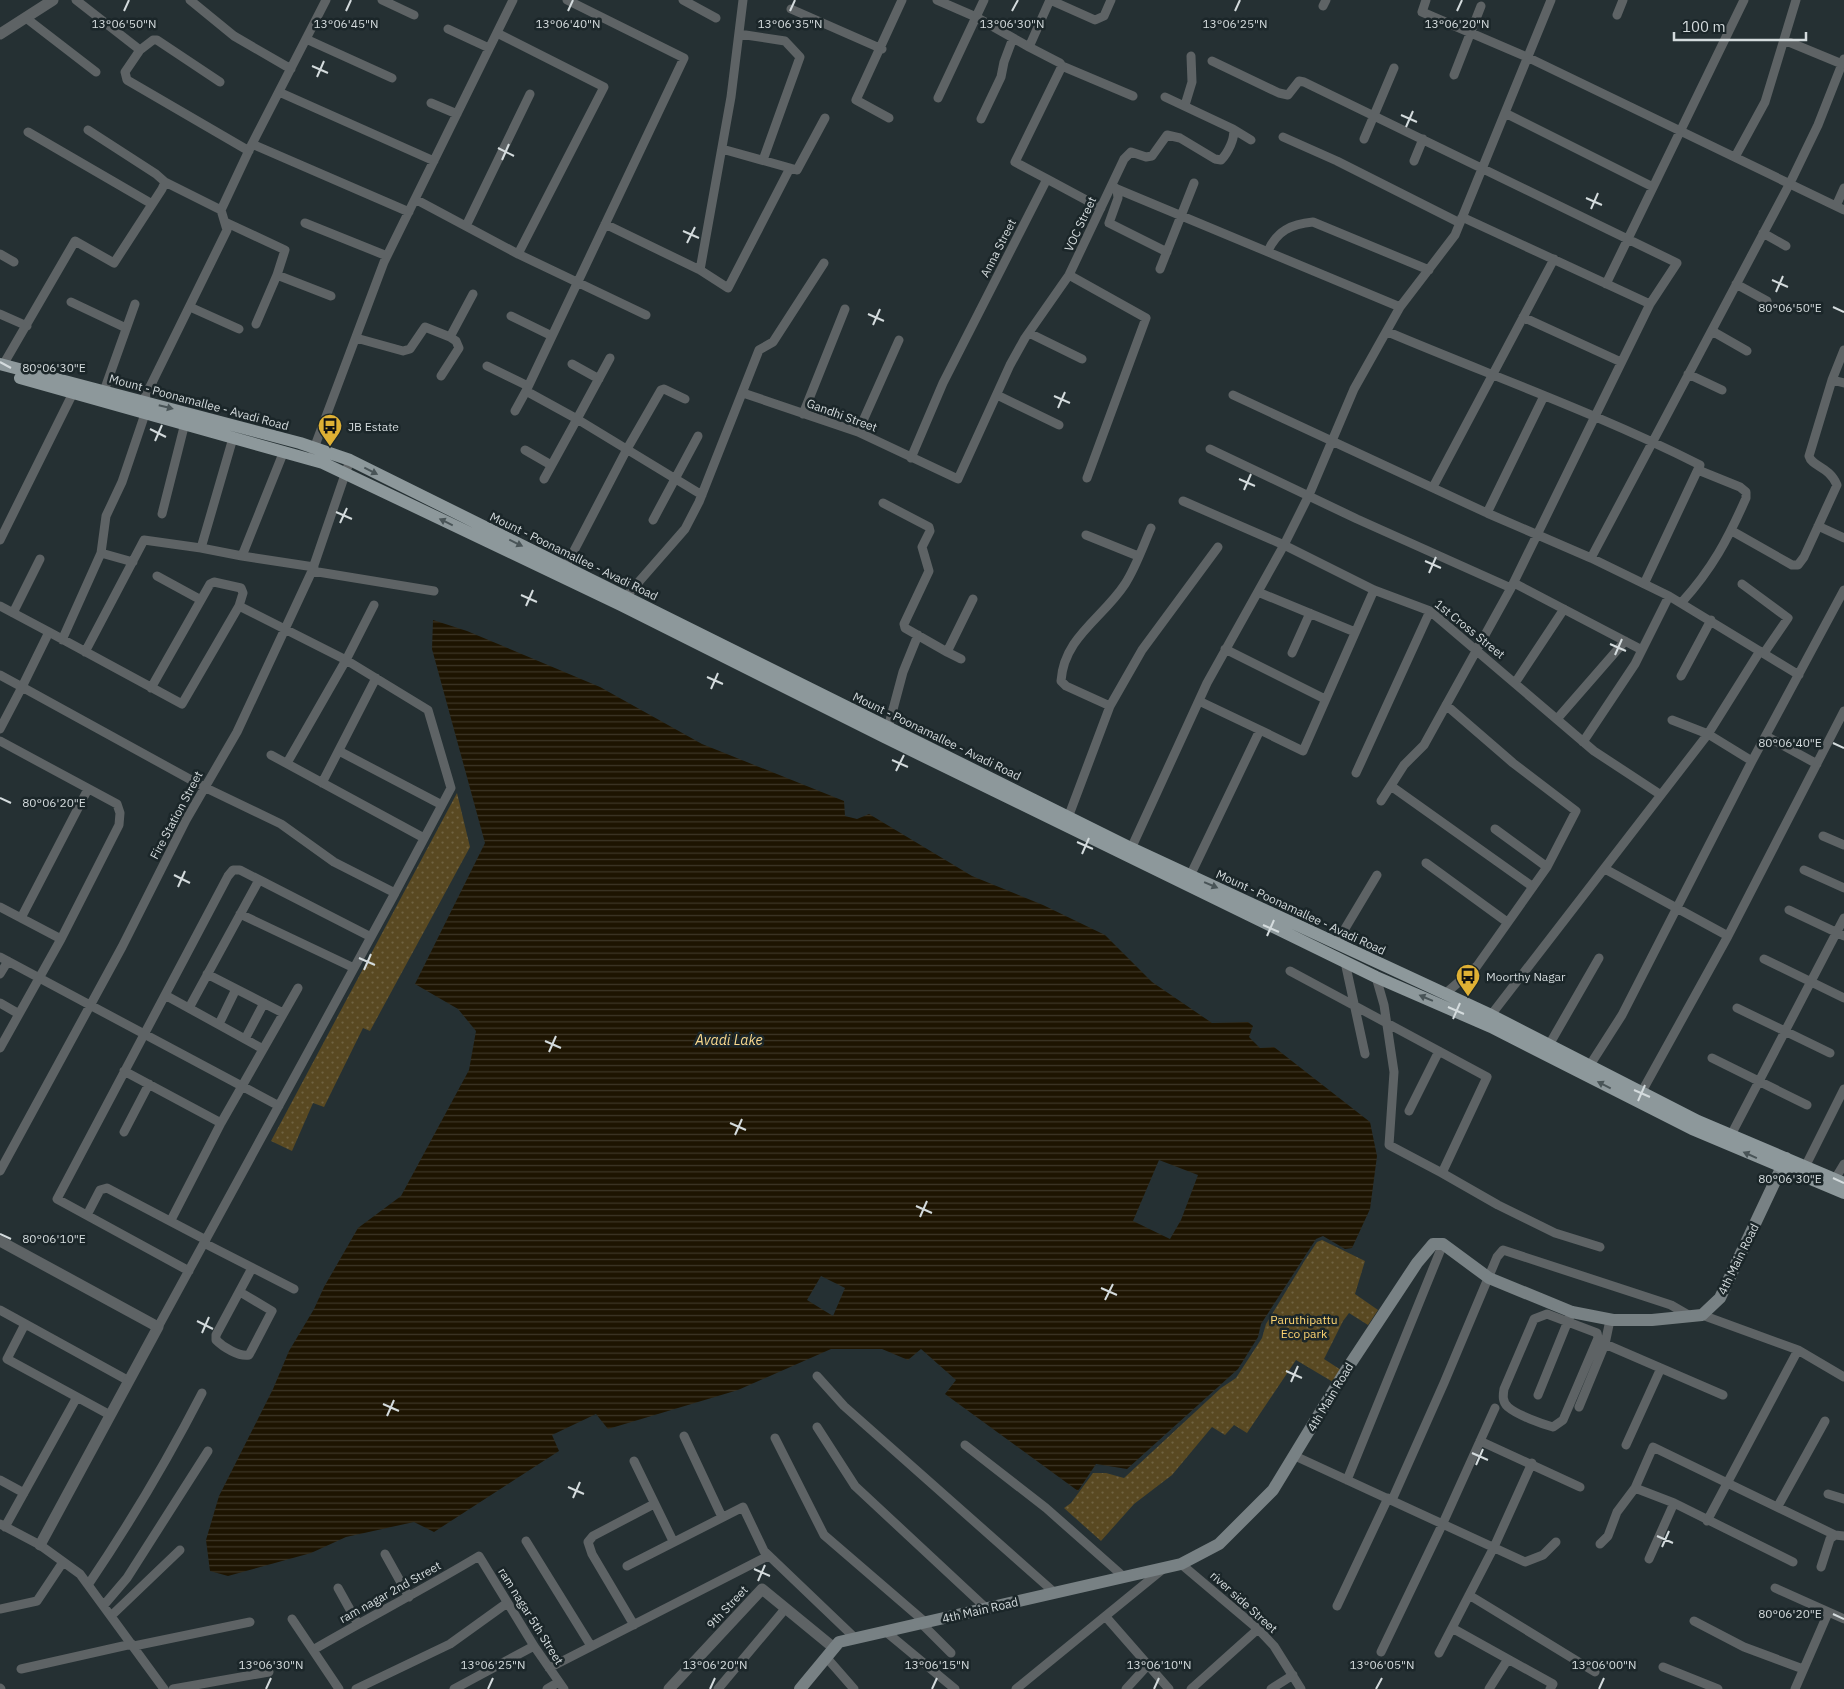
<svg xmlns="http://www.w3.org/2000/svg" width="1844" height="1689" font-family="'IBM Plex Sans',sans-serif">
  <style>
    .park { fill: url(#park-dots) }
    .water { fill: url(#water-rules); fill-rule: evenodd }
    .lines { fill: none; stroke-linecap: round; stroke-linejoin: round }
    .minor { stroke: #5e6365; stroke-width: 9 }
    .tertiary { stroke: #5e6365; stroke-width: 11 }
    .secondary { stroke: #788184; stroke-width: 12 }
    .primary { stroke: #8d989b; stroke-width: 12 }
    .oneway { fill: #495457 }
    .ticks { fill: none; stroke: #d4dbdd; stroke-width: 2 }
    .labels { text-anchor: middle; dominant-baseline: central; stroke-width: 5; stroke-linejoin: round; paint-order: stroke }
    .street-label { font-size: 12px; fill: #d4dbdd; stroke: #1b2629 }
    .poi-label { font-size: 12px; fill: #d4dbdd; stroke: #1b2629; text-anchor: start }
    .park-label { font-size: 12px; fill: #fdd471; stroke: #1b2629 }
    .water-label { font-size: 14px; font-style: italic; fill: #fad98e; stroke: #1b2629 }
    .ticks-label { font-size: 12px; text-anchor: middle; fill: #d4dbdd; stroke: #1b2629; stroke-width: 5; stroke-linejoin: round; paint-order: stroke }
  </style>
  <defs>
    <pattern id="park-dots" width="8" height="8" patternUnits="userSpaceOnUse" patternTransform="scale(1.25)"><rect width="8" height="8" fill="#594922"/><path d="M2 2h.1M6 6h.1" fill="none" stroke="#706342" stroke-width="1.8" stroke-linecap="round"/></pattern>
    <pattern id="water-rules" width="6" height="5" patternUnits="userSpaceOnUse" patternTransform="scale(1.25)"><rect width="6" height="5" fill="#1d1401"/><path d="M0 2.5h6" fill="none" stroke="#3d3626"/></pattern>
  </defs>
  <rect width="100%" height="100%" fill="#253033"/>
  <path class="park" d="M457,793L470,847L370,1031L363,1028L324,1107L313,1103L292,1151L271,1141Z
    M1322,1240L1365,1261L1355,1294L1378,1310L1368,1325L1349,1313L1343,1321L1324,1359L1341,1370L1333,1382L1296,1360L1247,1433L1234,1425L1225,1435L1212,1427L1172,1475L1134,1504L1101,1541L1064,1508L1071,1503L1093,1473H1106L1124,1478L1221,1388L1236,1378L1262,1338L1266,1324L1305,1260L1317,1242Z"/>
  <path class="water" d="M433,620L467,631L600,687L702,744L844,801L845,816L857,819L869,814L972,876L1043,905L1105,935L1152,982L1212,1023L1248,1022L1253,1026L1249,1037L1260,1048L1274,1047L1370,1122L1377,1156L1370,1209L1352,1248L1345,1249L1323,1236L1316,1239L1261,1324L1258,1337L1238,1369L1127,1469L1096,1464L1078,1491L945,1394L956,1380L921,1349L908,1360L882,1349H831L738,1390L608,1429L596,1414L552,1435L559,1451L434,1532L414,1522L346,1537L311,1553L228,1576L210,1571L206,1540L219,1496L273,1389L289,1351L314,1309L324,1287L358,1228L401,1196L469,1070L476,1031L458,1009L415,984L485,843L432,649ZM1159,1160L1198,1175L1181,1220L1170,1239L1133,1221ZM821,1276L845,1288L833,1316L807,1300Z"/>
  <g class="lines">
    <path class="minor" d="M76,0L140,50L125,72L127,80L249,151
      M190,0L234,36L291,69
      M382,0L414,15
      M683,0L716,18
      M937,0L976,17L938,98
      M984,0L976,17L1029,47
      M1050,0L1029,47L1060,63L1062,66L1133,96
      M1050,0L1095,20L1104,16L1111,0
      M1426,0L1422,12L1529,58L1844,210
      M1323,6L1326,0
      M791,9L882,49
      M1617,15L1623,0
      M26,18L96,72
      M448,29L489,48
      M739,34L785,41L800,57L763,160
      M306,39L392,78
      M1784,40L1842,64
      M140,50L153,40H157L220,82
      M1212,61L1279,93L1288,95L1299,81L1304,82L1677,263L1650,304L1511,588L1424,745L1404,765L1381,801
      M1454,75L1481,6
      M279,92L434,161
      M431,103L457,114
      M1185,105L1192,82L1191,56
      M1505,113L1653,187
      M889,118L856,100L902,0
      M981,119L1001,77L1004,62L1013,38
      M1233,129L1251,140
      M28,132L152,204
      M1283,137L1337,161L1460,223
      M1364,139L1394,68
      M252,144L326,0
      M722,149L797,170L825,118
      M1735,157L1765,102L1796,0
      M1414,161L1423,139
      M1047,179L1101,208
      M165,182L221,210
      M1114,187L1117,189L1118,198L1109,223L1167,252
      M1117,189L1400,307
      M415,199L518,254L604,87L497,33
      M1836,206L1844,188
      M1462,217L1650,304
      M225,222L285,250L277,275L256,324
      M305,223L387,256
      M605,224L700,270L731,97L743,0
      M466,226L530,94
      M1763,233L1786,246
      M1268,251C1277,231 1291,224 1313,222L1429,270
      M0,254L14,262
      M518,254L646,315
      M1160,269L1194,183
      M700,270L728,288L790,168
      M277,275L331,296
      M1069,275L1146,318L1087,478
      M1606,284L1744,0
      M1736,284L1767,301
      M71,302L126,328
      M190,307L239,329
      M0,314L27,326
      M511,316L552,336
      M1523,317L1621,362
      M1712,331L1747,351
      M1388,332C1492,376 1599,414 1700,465L1644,584
      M1029,333L1082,359
      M356,338L403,351L410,349L425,327L450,337L473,294
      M610,358L577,419L702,495
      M572,364L599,379
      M3,365L75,241L114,263L162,189L165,182L156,174L88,130
      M487,366L528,386
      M1688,374L1722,390
      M441,376L459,348L456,341L450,337
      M1832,380L1844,383
      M104,391L135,304
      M743,393L858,432L958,479L1010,365L1025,338L1069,275L1124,159L1131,152L1146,157L1152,156L1167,135L1180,138L1215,159L1221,160C1227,154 1236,138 1233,129L1165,97
      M997,395L1059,425
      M1233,395L1487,513L1591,558L1669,596L1799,675
      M143,401L227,230L221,210L252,144L409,212
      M515,411L526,391
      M803,414L845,309
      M858,432L899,340
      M233,438L201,548L242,556L284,451
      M1210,449L1357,519L1511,588
      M525,450L551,465
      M313,451L384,262L513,0
      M911,458L943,383L1047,179L1015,162L1062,66
      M544,479L577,419L526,391L684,58L567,0
      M1433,487L1554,259
      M1183,501L1284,545L1374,590L1430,611L1594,751L1661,795
      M883,503L929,527L930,531L922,547L929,571L904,624L905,628L947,652L973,599
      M1487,513L1544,396
      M162,514L185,423
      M653,520L698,436
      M1818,526L1844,538
      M1732,531L1792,565H1798L1804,557L1837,485C1829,466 1812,467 1809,456L1832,380L1844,350
      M1086,535L1138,556
      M0,540L73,393
      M101,553L106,516L122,482L145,414
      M242,556L314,567
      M1591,558L1790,183L1818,125L1844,59
      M565,568L627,449L661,390L664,389L685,399
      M312,571L434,591
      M157,576L201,600
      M1514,583L1642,650
      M1742,584L1788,618L1764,653
      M1258,592L1355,632
      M622,601L685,529L699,502L759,350L773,342L824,263
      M1682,602C1712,569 1728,539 1746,498V492L1740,487L1698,470
      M0,606L49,632L22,687L0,675
      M13,613L40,559
      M49,632L182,704L239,606L346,660L428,710L451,788L395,893
      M62,640L101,553L133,562
      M1225,649L1325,699
      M85,652L144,540L201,548
      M947,652L961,659
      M1292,653L1310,613
      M1681,676L1711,620
      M1515,683L1564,609
      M151,688L210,584L214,582L241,588L243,593L239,606
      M1110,706L1142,650L1218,547
      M1557,719L1625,641
      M1672,720L1708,734L1760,651
      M888,728L903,672L918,635
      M0,729L22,687L204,787L281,824L334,862L395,893L158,1327
      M1260,730L1303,751L1374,590
      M1766,736L1817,764
      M0,741L117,804L120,813L119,825L61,939L0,1048
      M1583,742L1635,664L1669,596
      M339,751L442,805
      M271,755L424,838
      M287,763L346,660L374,605
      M1356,773L1430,611
      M322,783L376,678
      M1391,786L1533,887
      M1069,815L1110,706L1066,686L1061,681C1064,637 1103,618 1125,584C1136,567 1143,546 1151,528
      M1495,829L1547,867
      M1823,836L1844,845
      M1129,853L1207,683L1284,545L1309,495L1354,389L1400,307L1455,235L1551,0
      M1426,863L1507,922
      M1605,869L1728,936
      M1804,870L1844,888
      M1190,876L1260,730L1199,701
      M0,907L61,939
      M1789,910L1844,936
      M240,914L354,968
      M21,918L88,789
      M1337,942L1377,875
      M0,957L279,1106
      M1764,959L1844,998
      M1345,962L1365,1054
      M1290,971L1487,1077L1442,1173L1498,1205L1555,1233L1600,1247
      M0,974L8,961
      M207,974L283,1013
      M1376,977L1384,1005L1394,1072L1389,1145L1442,1173
      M1445,994L1477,966L1547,867L1576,811L1513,763L1446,705
      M165,995L263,1049
      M0,1003L19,1014
      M189,1008L259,880
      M1737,1008L1830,1053
      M1491,1015L1708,734L1752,761
      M219,1024L236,989
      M245,1039L264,1003
      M1549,1045L1599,958
      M1712,1058L1807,1105
      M1590,1065L1622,1015L1752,761L1844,590
      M124,1071L221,1123
      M1640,1095L1728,936L1844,711
      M1409,1111L1439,1051
      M124,1132L149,1084
      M1731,1135L1844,918
      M1805,1167L1844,1089
      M0,1171L122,947L186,820L237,732L312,571L350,460
      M1835,1179L1844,1164
      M87,1215L100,1190L107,1188L206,1240
      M171,1220L221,1123L298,988
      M204,1243L294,1289
      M189,1271L57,1199L228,876L233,870H240L371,937
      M240,1292L272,1311L249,1355C239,1357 223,1347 216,1340V1335L252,1268
      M0,1310L129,1381
      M1547,1314L1597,1333L1598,1338L1563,1420L1553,1427C1542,1424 1517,1415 1508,1407C1502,1402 1503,1395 1504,1389L1534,1319Z
      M1702,1315L1798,1350L1844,1377
      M25,1324L7,1359L110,1415
      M1605,1344L1723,1395
      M817,1376L844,1406L1055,1593
      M1538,1395L1570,1316
      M1579,1407L1605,1344L1610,1320
      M817,1427L855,1486L986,1608
      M684,1436L722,1517
      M775,1438L824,1535L925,1622
      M1480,1441L1580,1487
      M965,1445L1046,1508L1124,1577
      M1626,1445L1661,1368
      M1295,1456L1525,1562L1543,1555L1556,1542
      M634,1461L673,1541
      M0,1480L24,1493
      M1347,1480L1443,1244
      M1635,1488L1653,1447L1835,1535
      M1828,1494L1844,1499
      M1392,1500L1444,1383L1497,1257L1503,1250L1671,1305L1690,1316
      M1778,1506L1825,1421
      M1707,1521L1798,1350
      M0,1524L40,1545L80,1574L164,1689
      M5,1527L77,1397
      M526,1541L591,1646
      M1600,1544L1608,1536L1617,1512L1635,1488L1674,1503L1793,1562
      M385,1554L409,1597
      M1649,1559L1674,1503
      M1181,1564L1258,1629L1274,1646L1301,1689
      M627,1566L743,1507L764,1551L855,1638
      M1821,1567L1830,1539L1835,1535L1844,1536
      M88,1585C130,1523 168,1459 202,1393
      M338,1588L358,1624
      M1775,1588L1844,1619
      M1469,1595L1595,1672
      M104,1605L127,1578L208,1451
      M1337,1606L1388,1498
      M0,1609L37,1601L63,1562
      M111,1616L180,1550
      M1106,1617L1169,1689
      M292,1619L339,1689
      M1694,1621L1744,1647L1803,1669
      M921,1623L951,1653
      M634,1625L592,1554L588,1542L593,1536L654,1504
      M1452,1628L1553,1684L1550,1689
      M885,1631L955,1689
      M134,1646L250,1622
      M313,1650C368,1618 424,1589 479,1556L534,1646L564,1689
      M1381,1652L1443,1523L1495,1408
      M1439,1653L1494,1547L1532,1463
      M826,1657L854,1689
      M1663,1667L1718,1689
      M549,1668L768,1556
      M21,1669L132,1644
      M0,1688L1,1689
      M173,1689L269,1672
      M356,1689L450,1644L507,1603
      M454,1689L534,1646
      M547,1689L559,1682
      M718,1689L785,1609
      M1016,1689L1163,1569
      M1126,1689L1148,1665
      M1191,1689L1258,1629
      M1271,1689L1293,1675
      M1489,1689L1508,1659
      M1795,1689L1828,1613"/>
    <path class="tertiary" d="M0,34L53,0
      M0,1241L158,1327L40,1545
      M669,1689L762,1589L834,1648"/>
    <path class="secondary" d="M800,1689L839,1642L1181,1564L1219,1544L1273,1490L1343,1375L1417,1263L1433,1244H1443L1489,1278L1572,1312L1613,1320H1652L1702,1315L1720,1298L1786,1158"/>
    <path class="primary" d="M0,364L300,443L350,460L1131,848L1491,1015L1698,1121L1844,1183
      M20,378L323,463L621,605L884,737L1376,977L1491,1027L1692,1129L1844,1193"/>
  </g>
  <defs><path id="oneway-solid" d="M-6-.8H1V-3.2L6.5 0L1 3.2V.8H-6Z" transform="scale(1.25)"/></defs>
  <g class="oneway">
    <use href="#oneway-solid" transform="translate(166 407) rotate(14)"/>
    <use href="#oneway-solid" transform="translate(371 471) rotate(27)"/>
    <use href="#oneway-solid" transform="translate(446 522) rotate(-154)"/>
    <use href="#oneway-solid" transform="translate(516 543) rotate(26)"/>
    <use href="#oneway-solid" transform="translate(1211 885) rotate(23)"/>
    <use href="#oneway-solid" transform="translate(1426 998) rotate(-157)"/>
    <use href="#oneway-solid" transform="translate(1604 1085) rotate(-153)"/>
    <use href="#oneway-solid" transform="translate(1750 1155) rotate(-156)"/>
  </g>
  <path class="ticks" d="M124,11L129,0M346,11L351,0M568,11L573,0M790,11L795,0M1012,11L1018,0M1235,11L1240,0M1457,11L1462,0M312,66L328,73M317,77L324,61M1401,115L1417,122M1406,127L1413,111M498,148L514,156M502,160L509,144M1586,198L1602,205M1591,209L1598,193M683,231L699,238M687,243L695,227M1772,280L1788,287M1776,292L1783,276M1833,307L1844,312M868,314L884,321M873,325L880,309M0,362L11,368M1054,396L1070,403M1058,408L1065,392M150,429L166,437M155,441L162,425M1239,479L1255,486M1244,490L1251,474M336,512L352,519M340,523L347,508M1425,561L1441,568M1429,573L1436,557M521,595L537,602M526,606L533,590M1610,644L1626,651M1615,655L1622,639M707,677L723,684M711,689L718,673M1833,743L1844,748M892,760L908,767M896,771L904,755M0,798L11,803M1077,842L1093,849M1082,854L1089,838M174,875L190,883M178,887L185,871M1263,925L1279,932M1267,936L1274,920M359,958L375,965M364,970L371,954M1448,1007L1464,1014M1453,1019L1460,1003M545,1041L561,1048M549,1052L556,1036M1634,1090L1650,1097M1638,1101L1645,1085M730,1123L746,1130M735,1135L742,1119M1833,1178L1844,1183M916,1206L932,1213M920,1217L927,1201M0,1234L11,1239M1101,1288L1117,1295M1105,1300L1113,1284M197,1321L213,1329M202,1333L209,1317M1286,1371L1302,1378M1291,1382L1298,1366M383,1404L399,1411M387,1416L394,1400M1472,1453L1488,1460M1476,1465L1483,1449M568,1487L584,1494M573,1498L580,1482M1657,1536L1673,1543M1662,1547L1669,1531M754,1569L770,1576M758,1581L765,1565M1833,1614L1844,1619M266,1689L271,1678M488,1689L493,1678M710,1689L715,1678M932,1689L937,1678M1154,1689L1159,1678M1376,1689L1382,1678M1599,1689L1604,1678"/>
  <defs>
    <symbol id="bus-pin" viewBox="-11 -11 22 30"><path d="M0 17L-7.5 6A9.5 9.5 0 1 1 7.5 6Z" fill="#dfb034" stroke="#1b2629"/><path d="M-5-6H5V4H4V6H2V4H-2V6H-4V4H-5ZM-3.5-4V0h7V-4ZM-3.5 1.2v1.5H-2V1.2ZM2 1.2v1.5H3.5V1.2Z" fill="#111"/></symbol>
  </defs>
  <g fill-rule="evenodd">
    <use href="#bus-pin" x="316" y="412" width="28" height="38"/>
    <use href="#bus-pin" x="1454" y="962" width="28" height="38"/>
  </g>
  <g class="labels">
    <g class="street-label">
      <text transform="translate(1080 224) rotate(-65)">VOC Street</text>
      <text transform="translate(998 248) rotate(-63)">Anna Street</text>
      <text transform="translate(199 402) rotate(15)">Mount - Poonamallee - Avadi Road</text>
      <text transform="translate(842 415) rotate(20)">Gandhi Street</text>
      <text transform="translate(574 556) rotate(26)">Mount - Poonamallee - Avadi Road</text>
      <text transform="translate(1470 629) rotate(39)">1st Cross Street</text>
      <text transform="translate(937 736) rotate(26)">Mount - Poonamallee - Avadi Road</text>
      <text transform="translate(176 815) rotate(-62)">Fire Station Street</text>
      <text transform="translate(1301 912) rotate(25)">Mount - Poonamallee - Avadi Road</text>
      <text transform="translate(1738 1259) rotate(-64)">4th Main Road</text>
      <text transform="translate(1330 1397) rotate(-59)">4th Main Road</text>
      <text transform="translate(390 1592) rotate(-29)">ram nagar 2nd Street</text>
      <text transform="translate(1244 1602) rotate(42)">river side Street</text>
      <text transform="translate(727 1607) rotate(-47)">9th Street</text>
      <text transform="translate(980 1610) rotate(-13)">4th Main Road</text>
      <text transform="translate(531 1616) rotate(58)">ram nagar 5th Street</text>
    </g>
    <g class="poi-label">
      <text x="348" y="426">JB Estate</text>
      <text x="1486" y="976">Moorthy Nagar</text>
    </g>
    <g class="park-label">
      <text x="1304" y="1319">Paruthipattu<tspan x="1304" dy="14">Eco park</tspan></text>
    </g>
    <g class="water-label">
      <text x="729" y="1040">Avadi Lake</text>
    </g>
  </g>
  <g class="ticks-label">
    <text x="124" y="28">13°06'50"N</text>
    <text x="346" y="28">13°06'45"N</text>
    <text x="568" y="28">13°06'40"N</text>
    <text x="790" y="28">13°06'35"N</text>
    <text x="1012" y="28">13°06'30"N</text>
    <text x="1457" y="28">13°06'20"N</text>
    <text x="1235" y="28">13°06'25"N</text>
    <text x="1790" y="312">80°06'50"E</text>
    <text x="54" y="372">80°06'30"E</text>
    <text x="1790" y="747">80°06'40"E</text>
    <text x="54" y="807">80°06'20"E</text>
    <text x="1790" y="1183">80°06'30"E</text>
    <text x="54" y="1243">80°06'10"E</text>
    <text x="1790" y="1618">80°06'20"E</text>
    <text x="271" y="1669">13°06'30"N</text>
    <text x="493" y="1669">13°06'25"N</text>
    <text x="715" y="1669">13°06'20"N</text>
    <text x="937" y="1669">13°06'15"N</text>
    <text x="1159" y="1669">13°06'10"N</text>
    <text x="1382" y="1669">13°06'05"N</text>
    <text x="1604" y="1669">13°06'00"N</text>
  </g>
  <path d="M1674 32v8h132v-8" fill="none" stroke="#d4dbdd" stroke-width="2.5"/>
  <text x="1682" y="32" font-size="15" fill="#d4dbdd" stroke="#1b2629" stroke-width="4" paint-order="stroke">100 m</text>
</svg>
